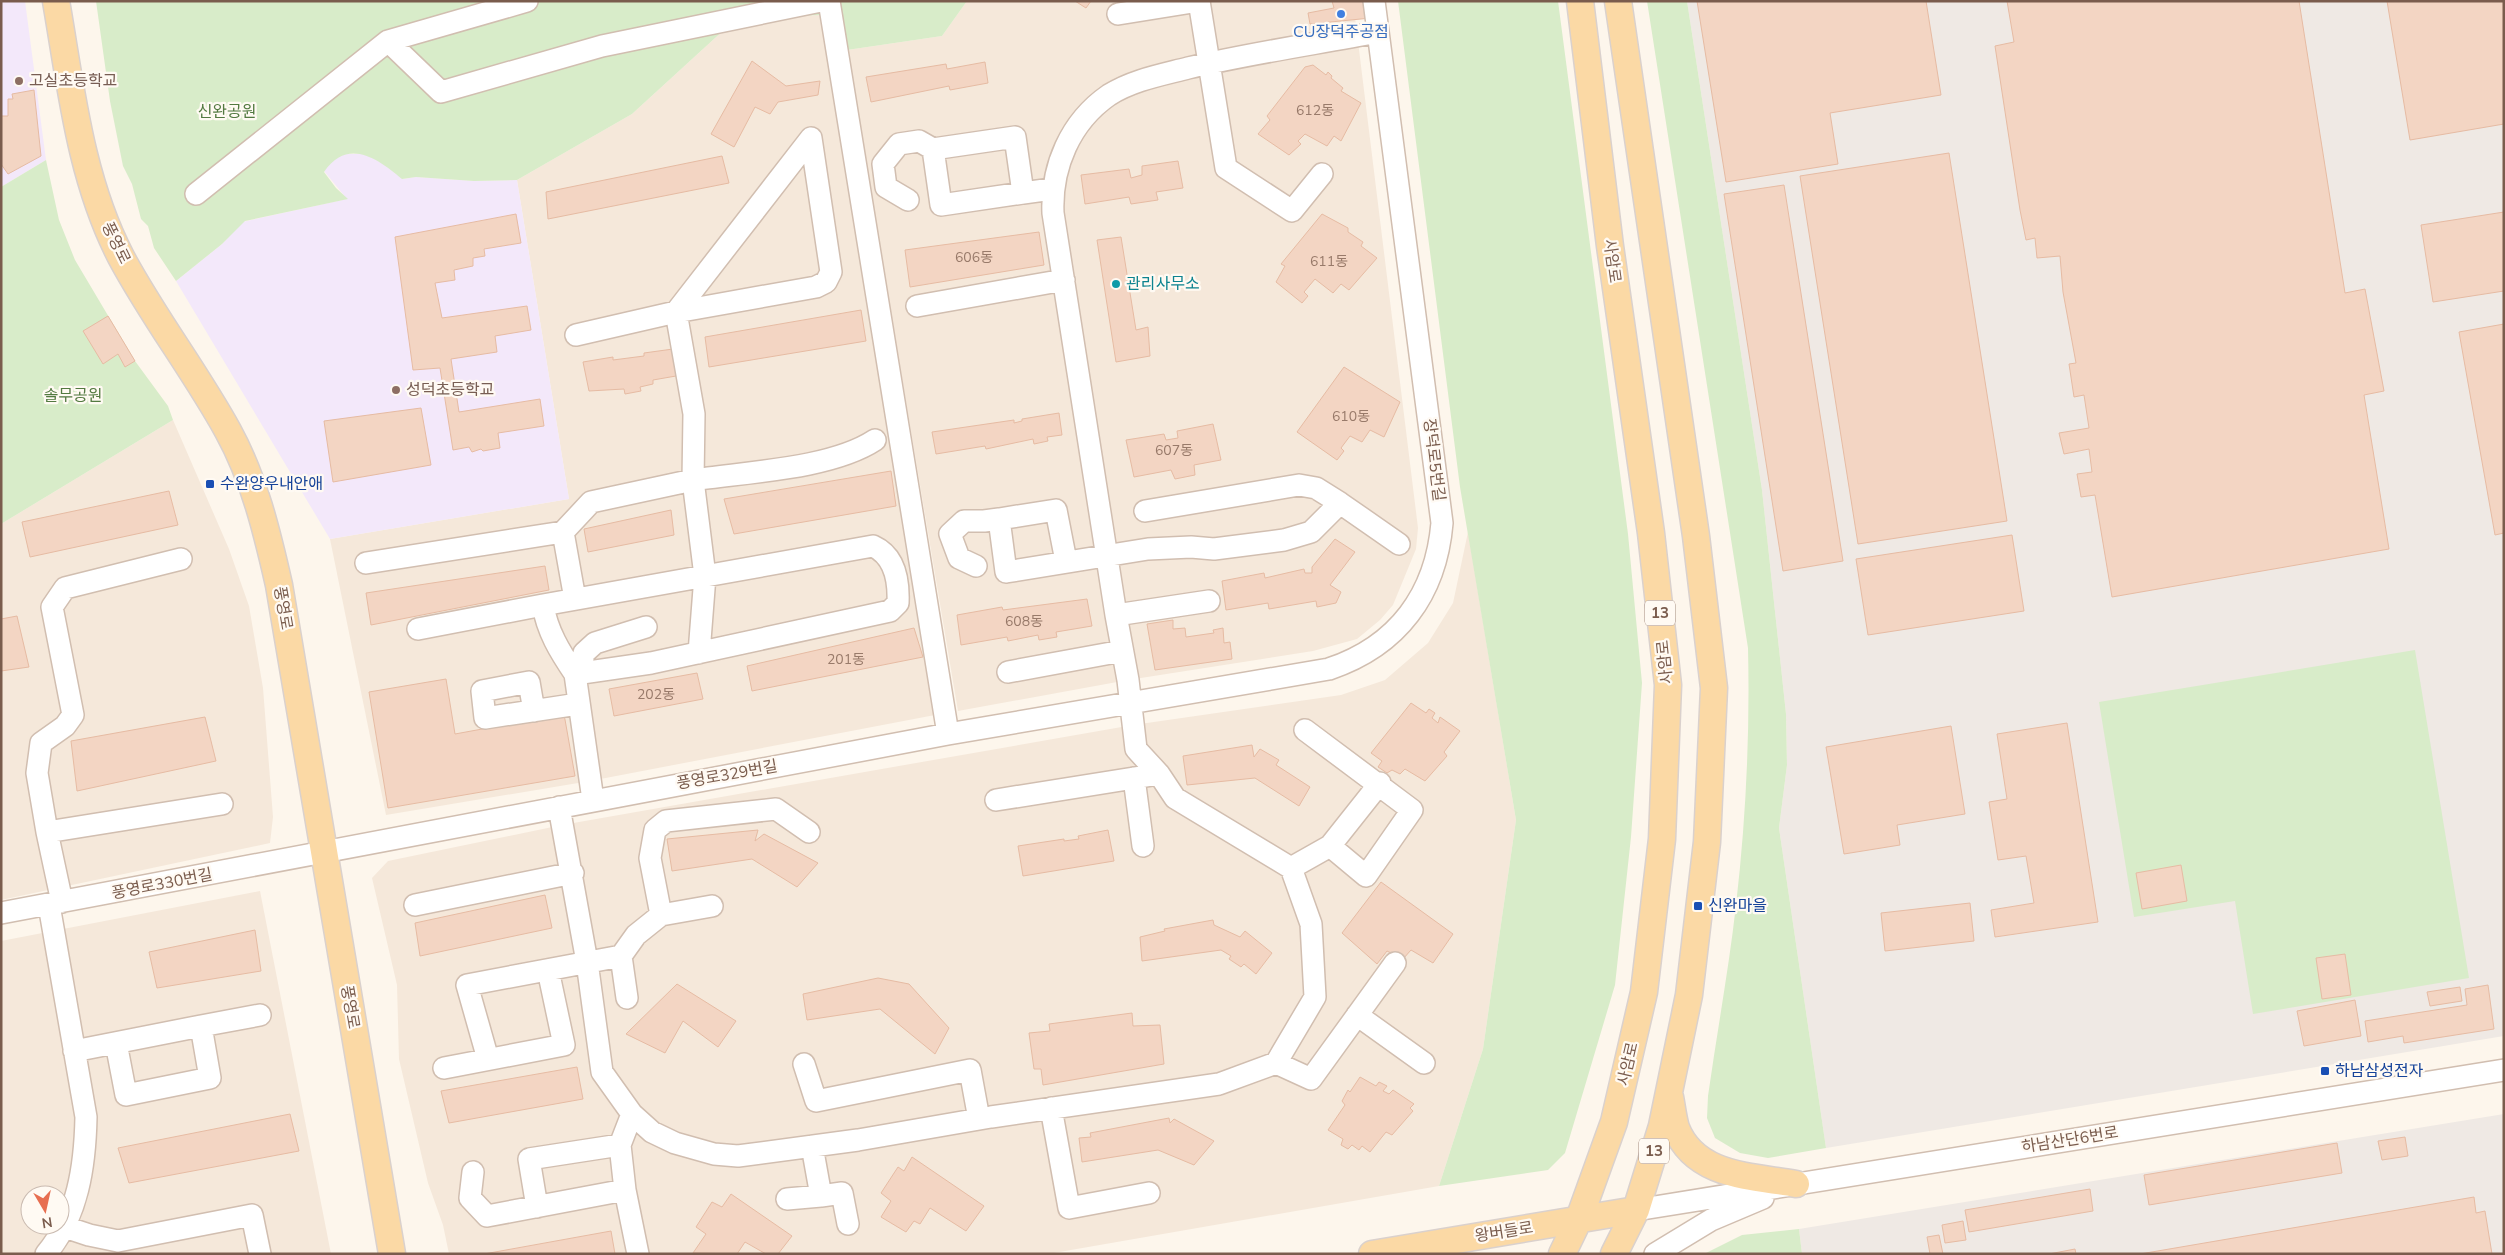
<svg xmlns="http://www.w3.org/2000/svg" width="2505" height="1255" font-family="'Nunito Sans','Noto Sans KR',sans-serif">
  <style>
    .residential { fill: #f5e8da; fill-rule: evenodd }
    .industrial { fill: #efe9e4 }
    .education { fill: #f3e8fa }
    .green { fill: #d8ecc9 }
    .building { fill: #f3d5c3; stroke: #e6bba3 }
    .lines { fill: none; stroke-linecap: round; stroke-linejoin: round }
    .minor-casing { stroke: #d1beb0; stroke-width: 24 }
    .major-casing { stroke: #dad1cd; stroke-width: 29 }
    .minor { stroke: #fff; stroke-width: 21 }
    .major { stroke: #fbd9a5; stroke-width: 26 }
    .shop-dot { fill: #3f7fe0; stroke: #fffaf3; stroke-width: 2 }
    .education-dot { fill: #8d6e63; stroke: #fffaf3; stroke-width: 2 }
    .culture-dot { fill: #0f9aa8; stroke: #fffaf3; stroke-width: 2 }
    .transit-dot { fill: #1a4fb4; stroke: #fffaf3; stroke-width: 2 }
    .labels { text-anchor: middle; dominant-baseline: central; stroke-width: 4.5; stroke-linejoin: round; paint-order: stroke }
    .number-label { font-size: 14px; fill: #987a6a }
    .shield { fill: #fffaf3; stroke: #a28b7f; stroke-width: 1 }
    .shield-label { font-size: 15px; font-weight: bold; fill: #7a5c4d }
    .shop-label { font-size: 16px; fill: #366cbe; stroke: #fffaf3 }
    .education-label { font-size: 16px; fill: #785e54; stroke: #fffaf3; text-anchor: start }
    .park-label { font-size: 16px; fill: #537a41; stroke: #fffaf3 }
    .street-label { font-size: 16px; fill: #7a5c4d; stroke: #fffaf3 }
    .culture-label { font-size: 16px; fill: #0d838f; stroke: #fffaf3; text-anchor: start }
    .transit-label { font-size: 16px; fill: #164399; stroke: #fffaf3; text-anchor: start }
  </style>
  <rect width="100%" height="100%" fill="#fdf6ec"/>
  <path class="residential" d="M967,1H1353L1418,528L1416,549L1393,605L1380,620L1357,639L1313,651L1128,680L958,711L847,50L942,36Z
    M822,15L935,715L590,781L386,815L330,539L569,499L517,180L632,114L726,28L758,17Z
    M173,420L229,549L249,606L263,688L273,817L270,843L1,900V524Z
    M1468,532L1516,820L1483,1049L1439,1186L1048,1254H449L443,1225L428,1183L399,1059L397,985L372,878L388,861L562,825L1133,725L1341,695L1385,680L1428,643L1453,603Z
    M260,891L331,1254H1V941ZM30,1195H60V1225H30Z"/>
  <path class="industrial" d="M1687,1H2504V1036L1826,1148L1779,828L1787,765L1786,714L1762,490Z
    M2504,1114V1254H1802L1799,1229Z"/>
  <path class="education" d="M1,1H25L46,160L1,187Z
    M343,154H366L383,163L403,179L416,177L474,181L517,180L569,499L330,539L176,281L222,244L242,222L347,199L324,171L332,160Z"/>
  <path class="green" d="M96,1H967L942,36L847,50L822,15L758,17L726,28L632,114L517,180L474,181L416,177L402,179C378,159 348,137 324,172L336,188L348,199L245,221L222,244L176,281L154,248L148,226L141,219L132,184L123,166L110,101Z
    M1398,1H1558L1628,534L1642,683L1631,837L1615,985L1565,1153L1548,1170L1439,1186L1483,1049L1516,820L1460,487Z
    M1647,1H1687L1762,490L1786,714L1787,765L1779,828L1826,1148L1768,1158L1740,1153L1715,1138L1707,1118L1708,1096C1717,1032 1729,968 1736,905C1746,819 1750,733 1748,648Z
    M46,160L59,220L75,260L135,361L168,406L173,420L1,524V187Z
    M2415,650L2469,978L2253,1014L2235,901L2134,917L2099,702Z
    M1799,1229L1802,1254H1704L1742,1235Z"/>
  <path class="building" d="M1075,1H1091L1086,8Z
    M1332,1H1369L1371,18L1310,24L1308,13L1334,8Z
    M1697,1H1926L1941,95L1830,113L1838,164L1726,182Z
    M2007,1H2299L2345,293L2365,289L2384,391L2364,395L2389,549L2112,597L2095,495L2081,497L2077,474L2092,472L2089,449L2064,454L2059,433L2089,428L2084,395L2074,397L2069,364L2076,363L2063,292L2060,256L2037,258L2035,238L2026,240L2020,210L1995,46L2014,42Z
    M2387,1H2504V124L2410,140Z
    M752,61L786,86L820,81L818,95L778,102L770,114L755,107L734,147L711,134Z
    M985,62L988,83L950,90L949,86L871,102L866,77L946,64L947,69Z
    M1313,65L1326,75L1328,72L1332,76L1331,78L1343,88L1341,91L1361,103L1341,141L1334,136L1327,146L1305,134L1298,141L1301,144L1289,155L1258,134L1270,120L1267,116L1305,67Z
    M34,90L41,156L8,174L1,164V116H8V99H13L12,94Z
    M1949,153L2007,521L1858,544L1800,176Z
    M722,156L729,183L548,219L546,192Z
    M1178,161L1183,188L1156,192L1158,200L1131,204L1129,197L1085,204L1081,175L1129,169L1131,178L1142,175V166Z
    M1784,185L1843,561L1783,571L1724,194Z
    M2504,212V291L2433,302L2421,225Z
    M516,214L521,243L484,249L485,256L473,258V266L454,270L455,280L435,283L442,318L527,306L531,330L495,336L497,352L451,359L459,412L540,399L544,426L498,433L500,448L483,451L481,449L472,452L469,447L453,450L440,368L413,370L395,237Z
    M1322,214L1348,228V232L1363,242L1361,246L1377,258L1349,290L1341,284L1333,293L1315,279L1304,292L1308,296L1302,303L1276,282L1285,266L1281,264Z
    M1039,232L1044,265L910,287L905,250Z
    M1121,237L1136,330L1148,327L1150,356L1116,362L1097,240Z
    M861,310L866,341L709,367L705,337Z
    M108,316L135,361L125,367L118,354L103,364L83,331Z
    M2504,324V533L2495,535L2459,332Z
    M673,349L676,376L653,380V384L640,387L641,391L625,394L624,389L589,391L583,362L613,357V360L644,356V353Z
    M1344,367L1400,402L1384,437L1370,430L1362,442L1350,436L1341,448L1344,451L1337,460L1297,432Z
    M421,408L431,465L333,482L324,421Z
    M1059,413L1062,435L1047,437L1048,441L1034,444L1033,439L986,449L985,446L936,454L932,432L1014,420V423L1022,421V419Z
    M1213,424L1221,460L1194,465L1195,475L1175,479L1171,470L1134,477L1126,440L1164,434L1166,440L1178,438L1177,431Z
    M891,471L896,506L734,534L724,499Z
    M169,491L178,525L30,557L22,522Z
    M671,510L674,535L588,552L584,529Z
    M2012,535L2024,611L1868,635L1856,559Z
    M1335,539L1355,552L1330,585L1341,592L1336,603L1317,607L1316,601L1269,609L1268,603L1226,610L1222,581L1264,573L1265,578L1304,569L1305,573H1312V567Z
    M545,566L549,590L371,625L366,593Z
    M1087,599L1092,626L1056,632L1057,637L1039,640L1038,635L1008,641L1007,637L961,645L957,615L1002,607L1003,610Z
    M17,616L29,667L1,671V619Z
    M1173,620V629L1185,628L1186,637L1214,633L1213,630L1223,628L1224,643L1230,642L1232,659L1155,670L1147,624Z
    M914,628L923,657L752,691L747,666Z
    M697,673L703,699L614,716L609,689Z
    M446,679L455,734L564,714L575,776L388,808L369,692Z
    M1411,703L1426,713L1429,709L1435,713L1432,718L1438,723L1440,717L1460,731L1444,752L1447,756L1425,781L1405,769L1400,774L1392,770L1387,773L1378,767L1382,761L1371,753Z
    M205,717L216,761L77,791L71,741Z
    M2067,723L2098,922L1995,937L1991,910L2034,903L2026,856L1998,860L1989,802L2007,799L1997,734Z
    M1951,726L1965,814L1897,825L1900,845L1844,854L1826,747Z
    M1252,745L1254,757L1260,749L1279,760L1276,765L1310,787L1299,806L1255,778L1187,785L1183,756Z
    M758,830L755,841L764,834L818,863L797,887L752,859L672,871L667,839Z
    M1108,830L1114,861L1023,876L1018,846L1064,839V841L1079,839L1078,836Z
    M2181,865L2187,901L2142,909L2136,873Z
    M1381,882L1453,934L1433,963L1411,950L1403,959L1387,951L1377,964L1342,933Z
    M545,895L552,928L420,956L415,923Z
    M1970,903L1974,941L1885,951L1881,913Z
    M1213,920L1214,925L1240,937L1245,931L1272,953L1256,974L1244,964L1241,967L1229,959L1231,956L1221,950L1142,961L1140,937L1165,931L1164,929Z
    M255,930L261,971L157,988L149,952Z
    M2345,954L2351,995L2322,999L2316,958Z
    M878,978L909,984L949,1028L935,1054L880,1009L807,1020L803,994Z
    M677,984L736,1021L718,1047L683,1021L665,1053L626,1034Z
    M2488,985L2494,1029L2404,1043L2403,1036L2368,1042L2365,1021L2467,1005L2465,989Z
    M2460,987L2462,1001L2430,1006L2427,992Z
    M2355,1000L2361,1036L2304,1046L2297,1011Z
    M1132,1013L1133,1026L1160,1025L1164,1064L1043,1085L1041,1069H1034L1029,1033L1050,1031L1049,1024Z
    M577,1067L583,1099L449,1123L441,1091Z
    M1360,1077L1376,1086L1379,1082L1387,1086L1383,1091L1389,1094L1393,1090L1414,1104L1410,1108L1413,1111L1392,1135L1386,1132L1370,1152L1362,1146L1359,1150L1352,1145L1348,1149L1341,1145L1343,1139L1328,1130L1345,1105L1342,1101L1348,1090L1350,1092Z
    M290,1114L299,1151L129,1183L118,1148Z
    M1169,1118L1170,1123L1174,1119L1214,1141L1194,1165L1158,1150L1082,1162L1079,1138L1091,1137L1090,1133Z
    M2405,1137L2408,1156L2382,1160L2378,1141Z
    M2337,1143L2342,1173L2149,1205L2144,1175Z
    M912,1157L984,1206L966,1231L930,1208L920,1224L914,1221L906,1232L881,1217L891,1201L881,1193L898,1167L904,1171Z
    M2090,1189L2093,1211L1969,1232L1965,1210Z
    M731,1194L792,1236L778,1254H766L745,1242L737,1254L693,1253L706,1234L696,1227L712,1202L722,1207Z
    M2474,1197L2476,1213L2485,1211L2492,1254H2140Z
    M1963,1221L1966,1240L1945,1243L1942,1225Z
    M611,1231L615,1254H484Z
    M1939,1235L1943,1254H1930L1927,1237Z
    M2075,1249L2076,1254H2049Z"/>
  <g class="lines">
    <defs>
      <path id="minor" d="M829,1L948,734
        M1199,1L1226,168L1292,211L1322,174
        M1118,14L1199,1
        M388,41L441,92L602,46L821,1
        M1023,193L941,205L933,149L1015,137L1023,193L1052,189
        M196,194L388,41L527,1
        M908,200L886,187L883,164L899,144L919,141L933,149
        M917,306L1064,280
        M1145,511L1299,485L1316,488L1340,503
        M1066,561L1056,510L999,519L1006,572L1148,549L1191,547L1214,549L1284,540L1311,532L1340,503L1399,544
        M366,563L563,532
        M976,566L959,558L950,534L964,521H984L999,519
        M575,599L563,532L591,502L693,480L694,414L676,312L816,287L826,282L831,272L811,138L676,312L576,335
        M543,605L873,546C895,556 899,580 898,603L890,611L651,663L575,674L593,800
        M1116,615L1209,601
        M418,629L543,605C547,631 560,652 575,674
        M699,653L705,576L693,480C746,472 831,469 875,440
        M1008,672L1122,651
        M580,673L584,653L595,643L646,627
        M534,711L529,682L482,691L485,718L578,704
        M1305,730L1412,810L1366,876L1330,846L1380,783
        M1134,778L1143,846
        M996,800L1159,774
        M559,807L587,962L602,1072L632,1114L652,1132L675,1143L714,1154L738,1156L858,1140L991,1117L1219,1084L1276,1063L1315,997L1311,924L1291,868L1175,798L1159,774L1136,749L1128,680L1116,615L1053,213C1051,167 1070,122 1109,95C1133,80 1161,75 1188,68C1251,53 1315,44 1378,32
        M47,832L37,773L41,743L65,726L73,715L52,607L65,588L181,559
        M1291,868L1330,846
        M62,902L47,832L222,804
        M415,905L573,873
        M1,913L948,734L1329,669C1398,646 1436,594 1442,523L1374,1
        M661,915L650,858L655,830L666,821L776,809L809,832
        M621,956L627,998
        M1357,1015L1424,1063
        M201,1026L260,1015
        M74,1051L201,1026L210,1078L126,1095L116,1043
        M488,1059L467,985L621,956L636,935L661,915L712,906
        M1276,1063L1311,1079L1395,963
        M804,1064L816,1101L970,1070L979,1119
        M444,1068L564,1045L548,970
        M1051,1108L1069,1208L1149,1193
        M632,1114L620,1145L625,1190L638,1254
        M812,1146L821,1196L842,1193L848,1224
        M473,1172L470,1198L487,1216L625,1190
        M787,1199L821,1196
        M537,1207L529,1159L620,1145
        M1636,1210L2504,1070
        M65,1227L89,1235L118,1241L252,1215L260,1254
        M46,1254C78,1216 85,1166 86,1117L49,905
        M1655,1254L1711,1220L1763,1198"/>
      <path id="major" d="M56,1C71,87 80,178 121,257C153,317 195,371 228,431C254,478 267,532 279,585L392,1254
        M1670,1097C1672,1107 1673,1118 1676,1128C1695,1177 1752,1176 1796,1184
        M1372,1254L1636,1210
        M1562,1254L1579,1219L1614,1122L1644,992L1662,839L1668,685L1651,533L1610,246L1580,1
        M1614,1254L1636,1210L1662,1126L1689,995L1707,842L1714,688L1696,536L1618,1"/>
    </defs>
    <use href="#minor" class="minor-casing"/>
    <use href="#major" class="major-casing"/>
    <use href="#minor" class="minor"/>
    <use href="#major" class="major"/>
  </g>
  <circle class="shop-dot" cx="1341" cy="14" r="5"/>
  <g class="education-dot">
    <circle cx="19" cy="81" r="5"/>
    <circle cx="396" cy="390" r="5"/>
  </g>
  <circle class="culture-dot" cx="1116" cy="284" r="5"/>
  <g class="transit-dot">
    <rect x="205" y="479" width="10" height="10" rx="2.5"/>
    <rect x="1693" y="901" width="10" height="10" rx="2.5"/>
    <rect x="2320" y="1066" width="10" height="10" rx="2.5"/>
  </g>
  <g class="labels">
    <g class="number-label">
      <text x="1315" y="110">612동</text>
      <text x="974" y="257">606동</text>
      <text x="1329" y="261">611동</text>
      <text x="1351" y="416">610동</text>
      <text x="1174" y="450">607동</text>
      <text x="1024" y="621">608동</text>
      <text x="846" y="659">201동</text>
      <text x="656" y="694">202동</text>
    </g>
    <g class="shield">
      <rect x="1645" y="600.5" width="30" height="25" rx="4"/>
      <rect x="1639" y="1138.5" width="30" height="25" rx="4"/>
    </g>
    <g class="shield-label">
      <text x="1660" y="613">13</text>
      <text x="1654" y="1151">13</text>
    </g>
    <g class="shop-label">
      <text x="1341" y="32">CU장덕주공점</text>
    </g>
    <g class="education-label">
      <text x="29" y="81">고실초등학교</text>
      <text x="406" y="390">성덕초등학교</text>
    </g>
    <g class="park-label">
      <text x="227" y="112">신완공원</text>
      <text x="73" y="396">솔무공원</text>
    </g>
    <g class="street-label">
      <text transform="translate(116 243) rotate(64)">풍영로</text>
      <text transform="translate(1612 261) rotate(82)">사암로</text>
      <text transform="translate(1434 460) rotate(83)">장덕로5번길</text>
      <text transform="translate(283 608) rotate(80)">풍영로</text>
      <text transform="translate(1665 662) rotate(-96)">사암로</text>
      <text transform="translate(727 775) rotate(-10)">풍영로329번길</text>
      <text transform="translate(162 884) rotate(-11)">풍영로330번길</text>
      <text transform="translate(350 1007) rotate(80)">풍영로</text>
      <text transform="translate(1628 1064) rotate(-77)">사암로</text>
      <text transform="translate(2070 1140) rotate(-9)">하남산단6번로</text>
      <text transform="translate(1504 1232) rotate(-9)">왕버들로</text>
    </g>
    <g class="culture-label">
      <text x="1126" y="284">관리사무소</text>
    </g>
    <g class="transit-label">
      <text x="220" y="484">수완양우내안애</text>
      <text x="1708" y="906">신완마을</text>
      <text x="2335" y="1071">하남삼성전자</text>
    </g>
  </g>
  <rect width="2505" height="1255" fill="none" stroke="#7a5c4d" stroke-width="5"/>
  <g transform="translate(45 1210) rotate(171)"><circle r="24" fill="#fffaf3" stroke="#cabbb1"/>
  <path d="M0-4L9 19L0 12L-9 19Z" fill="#e76f51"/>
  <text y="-8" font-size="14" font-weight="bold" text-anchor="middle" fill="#7a5c4d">N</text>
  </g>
</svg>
